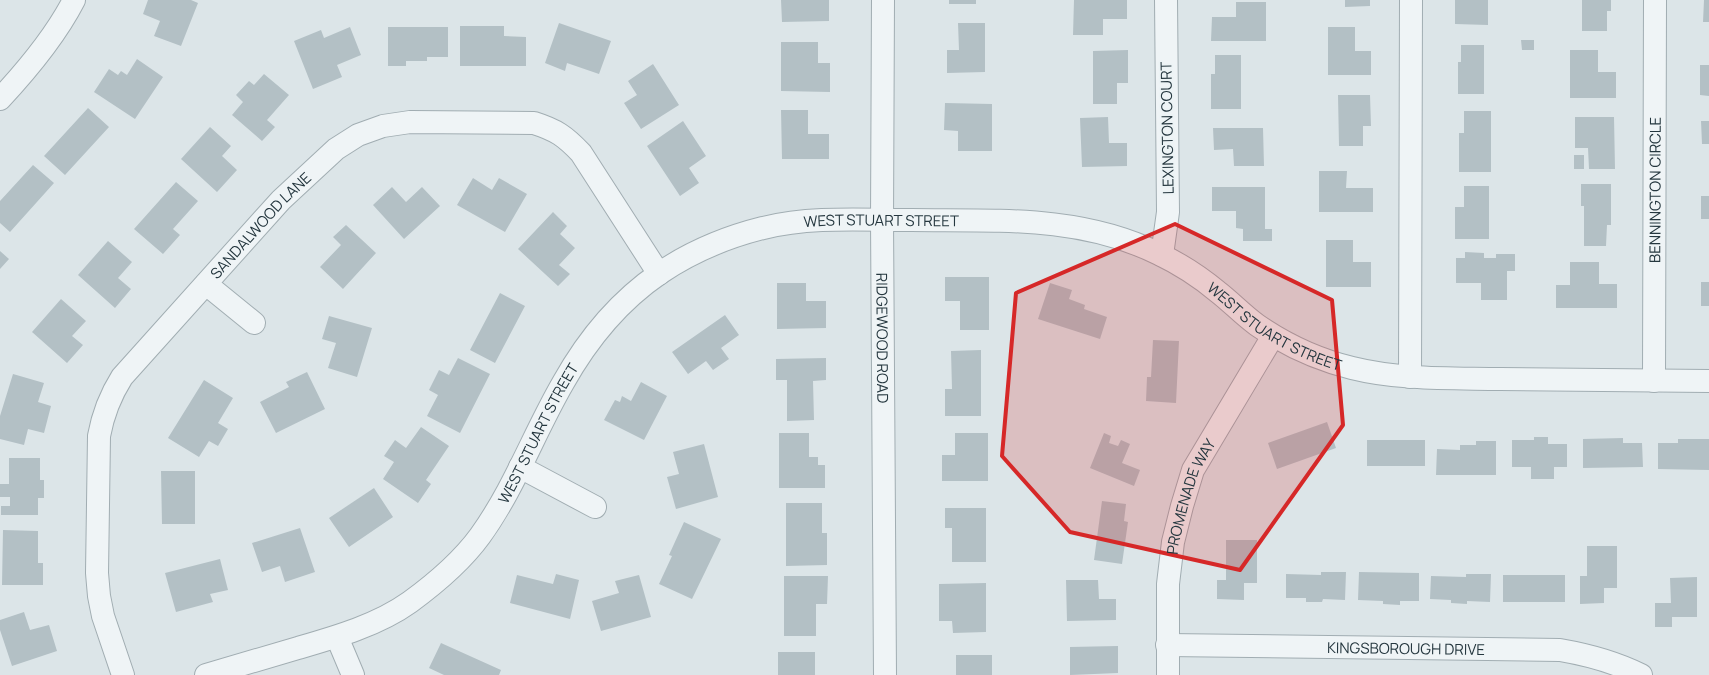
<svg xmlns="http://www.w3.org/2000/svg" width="1709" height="675" font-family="Manrope,sans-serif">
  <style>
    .building { fill: #b3c0c5 }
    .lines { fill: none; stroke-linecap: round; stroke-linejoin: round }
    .minor-casing { stroke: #a1adb2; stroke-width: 24 }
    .minor { stroke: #eff4f6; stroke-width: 22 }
    .marked { fill: #d62828; fill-opacity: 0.2; stroke: #d62828; stroke-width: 4; stroke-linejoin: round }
    .labels { text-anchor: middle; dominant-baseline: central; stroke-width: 4; stroke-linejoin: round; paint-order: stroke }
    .street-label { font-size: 15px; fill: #25373f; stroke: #ecf3f5 }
  </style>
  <rect width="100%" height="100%" fill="#dce5e8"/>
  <path class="building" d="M148,0H191L198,3L181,46L154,36L160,21L143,14Z
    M781,0H829V21L782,22Z
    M949,0H976V4H949Z
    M1074,0H1127V19H1103V35H1073Z
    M1345,0H1370V6L1345,7Z
    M1455,0H1488V25L1455,24Z
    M1582,0H1611V11H1607V31H1582Z
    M1704,0H1709V22H1703Z
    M1236,2H1266V41H1211L1212,17H1236Z
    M559,23L611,41L599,74L567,63L565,71L545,63Z
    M958,23H985V72L947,73V50H959Z
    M460,26H504V36L526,37V66H460Z
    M350,27L361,55L337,65L342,77L313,89L294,41L321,30L324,38Z
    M388,27H448V57H427V61H406V66H388Z
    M1328,27H1355V51H1371V75H1328Z
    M1521,40H1534V50H1522Z
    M781,42H818V63H830V92L781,91Z
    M1461,45H1484V94H1458V62H1461Z
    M1128,50V83H1117V104H1093V51Z
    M1570,50H1598V72H1616V98H1570Z
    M1215,55H1241V109H1211V74H1215Z
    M137,59L163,77L135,119L94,92L109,69L118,75L121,71L127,75Z
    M653,64L679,105L641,129L624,103L637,95L628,81Z
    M1700,65H1709V96L1700,95Z
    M264,74L289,95L267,120L275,127L262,141L232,115L243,102L236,95L249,81L254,85Z
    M1338,95H1370L1371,126H1363V146H1339Z
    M945,103L992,104V151H958V131L944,130Z
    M88,108L109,127L65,175L44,156Z
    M781,110H808V134H829V159H782Z
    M1464,111H1491V172H1459V133H1464Z
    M1108,117L1109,143H1127V166L1082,167L1080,118Z
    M1575,117H1614L1615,169H1589L1588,148H1575Z
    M683,121L706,156L689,168L699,183L680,196L647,146Z
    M1701,121H1709V144H1702Z
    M210,127L231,146L222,156L237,170L217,192L181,159Z
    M1213,128H1263L1264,166H1234L1233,149L1214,150Z
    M1574,155H1584V169H1574Z
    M33,165L54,183L10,232L0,223V201Z
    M1319,171H1347L1346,188H1373V212H1319Z
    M473,178L492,190L499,178L527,194L505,232L457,205Z
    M176,182L198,201L173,229L180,235L163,254L134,229Z
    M1581,184H1611V225H1607L1606,246H1584V206H1581Z
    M1464,186H1489V239H1455V207H1464Z
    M392,187L406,202L422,187L440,206L404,239L373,205Z
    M1212,187H1265V229H1272V241H1243V229L1236,228V211H1212Z
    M1701,196H1709V219H1701Z
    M553,212L567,226L560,234L575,248L559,265L570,274L558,286L518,249Z
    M346,225L376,253L343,289L320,267L341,245L333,237Z
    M1326,240H1353V262H1371V287H1326Z
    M108,241L132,262L118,278L131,289L115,308L78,275Z
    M0,251L9,259L0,269Z
    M1465,252L1484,253V258H1496V254H1515V271H1507V300H1481V283H1456V258H1465Z
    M1570,262H1599V284H1617V308H1556V285H1570Z
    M945,277H989V330H960V301H945Z
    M1701,282H1709V306H1701Z
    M777,283H806V301H826V328L777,329Z
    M1050,283L1072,290L1069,299L1085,305L1084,309L1107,317L1100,339L1038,319Z
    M500,293L525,306L495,363L470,350Z
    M61,299L86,321L72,336L83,345L67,363L32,332Z
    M725,315L739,335L721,348L729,359L713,370L706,361L688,374L672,352Z
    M329,316L372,328L357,377L328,368L336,343L322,339Z
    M1153,340L1179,341L1176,403L1146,401L1147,377H1151Z
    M981,350V416H945V389H952L951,351Z
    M458,358L490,374L460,433L427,416L438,395L429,390L439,370L449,375Z
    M826,358V380L813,381L814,420L787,421V380H776V359Z
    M307,372L325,409L276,433L260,402L289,387L286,382Z
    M13,374L44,383L38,402L51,406L44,433L28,429L24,445L0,439V416Z
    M204,380L233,398L218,423L228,429L218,446L209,441L199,457L168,438Z
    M641,382L667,396L644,440L604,420L615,400L620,402L622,396L631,401Z
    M1327,422L1336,448L1277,469L1268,443Z
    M421,427L449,446L426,480L431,484L418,503L383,479L394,462L384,456L395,440L406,448Z
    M779,433H809V457H818V465H825V488H779Z
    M955,433H988V481H942V455H955Z
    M1104,433L1111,436L1109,443L1118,446L1121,440L1130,444L1122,463L1140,470L1134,486L1090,468Z
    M1534,437H1548V444H1567V467H1554V479H1531V467H1512V440H1534Z
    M1623,438V443H1642L1643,467L1583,468V439Z
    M1678,439H1709V470L1658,469V443H1678Z
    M1367,440H1425V466H1367Z
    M1476,441H1496V475H1436L1437,449L1460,450V445H1476Z
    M704,444L718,497L676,509L667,477L679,474L673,452Z
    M9,458H40V480H44V498H38V515H1V506H10V497H0V484H9Z
    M161,471H195V524H162Z
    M374,488L393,517L349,547L329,518Z
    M1102,501L1126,504L1124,521L1128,522L1122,564L1094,560Z
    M786,503H822V533H827V565L786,566Z
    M945,508H986V562H952V528H945Z
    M684,522L721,539L692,599L659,584L672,556L669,555Z
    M300,528L315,572L285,582L280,566L262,572L252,543Z
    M3,530L38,531V563H43V585H2Z
    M1226,540H1257V583H1244V600L1217,599V580H1226Z
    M1587,546H1617V588H1604V603L1580,604V576H1587Z
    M220,559L228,590L210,594L213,602L176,612L165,573Z
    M1321,572H1346L1345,600L1323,599L1322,602H1306V598H1286V574L1321,575Z
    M1359,572L1419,573V601H1400V605L1383,604V601L1358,600Z
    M556,574L579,580L570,619L510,603L517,575L553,584Z
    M1466,574H1491L1490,602L1467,601V604L1451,603V600L1430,599L1431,576L1466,577Z
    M639,575L651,617L601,631L592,601L619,593L615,581Z
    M1503,575H1565V602H1503Z
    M784,576H828L827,604H816V636H784Z
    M1697,577V617H1672V627H1655V603H1671L1670,578Z
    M1066,580H1098L1099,599H1116V620L1067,621Z
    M986,583V632L953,633L952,621H939V584Z
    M24,612L30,630L49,625L57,651L12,666L0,630V620Z
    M441,643L501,670L499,675H444L429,668Z
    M1118,646V673L1070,675V647Z
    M778,652H815V675H778Z
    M956,655H992V675H956Z"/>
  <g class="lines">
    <defs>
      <g id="minor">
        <path id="s1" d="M883,0L882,220L885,675"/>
        <path d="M0,99C28,69 55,37 74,0"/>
        <path d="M1162,255L1168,212L1166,0"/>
        <path d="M206,284L254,323"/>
        <path d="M1410,377L1411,0"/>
        <path id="s2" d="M1654,381L1655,0"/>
        <path d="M520,467L595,507"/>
        <path d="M337,637L353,675"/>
        <path id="s3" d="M1167,645L1560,650C1589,655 1615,662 1641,675"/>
        <path id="s4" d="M123,675L103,616L99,596L97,573L99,436C103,414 110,396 122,377L281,200L336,149L358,135L383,126L410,122L534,123C556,130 565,136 581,153L659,274"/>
        <path id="s5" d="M206,675C236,666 267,657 298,648C336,637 378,625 410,602C436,583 461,562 480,536C514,489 534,433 563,383C587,340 619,301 660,273C691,252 727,237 763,228C811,216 862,220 911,220C995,221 1081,215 1159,254C1180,264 1200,277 1218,292C1231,302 1243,315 1257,325C1286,345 1319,360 1352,368C1400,380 1451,378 1500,379C1569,379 1639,380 1709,381"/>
        <path id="s6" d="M1168,675V584L1173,542L1182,506L1193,470L1273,336"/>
      </g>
    </defs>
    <use href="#minor" class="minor-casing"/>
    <use href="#minor" class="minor"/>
  </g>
  <path class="marked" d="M1175,224L1332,300L1343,425L1240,570L1070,532L1002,456L1016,293Z"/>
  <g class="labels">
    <g class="street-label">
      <text transform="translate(1167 128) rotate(-91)">LEXINGTON COURT</text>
      <text stroke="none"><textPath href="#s2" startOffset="191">BENNINGTON CIRCLE</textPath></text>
      <text stroke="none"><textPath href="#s5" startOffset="868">WEST STUART STREET</textPath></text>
      <text stroke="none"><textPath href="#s4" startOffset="512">SANDALWOOD LANE</textPath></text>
      <text stroke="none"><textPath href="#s5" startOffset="1288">WEST STUART STREET</textPath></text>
      <text stroke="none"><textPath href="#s1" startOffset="338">RIDGEWOOD ROAD</textPath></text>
      <text stroke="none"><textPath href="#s5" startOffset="432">WEST STUART STREET</textPath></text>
      <text stroke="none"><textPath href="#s6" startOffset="182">PROMENADE WAY</textPath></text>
      <text stroke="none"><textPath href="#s3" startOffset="239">KINGSBOROUGH DRIVE</textPath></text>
    </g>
  </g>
</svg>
